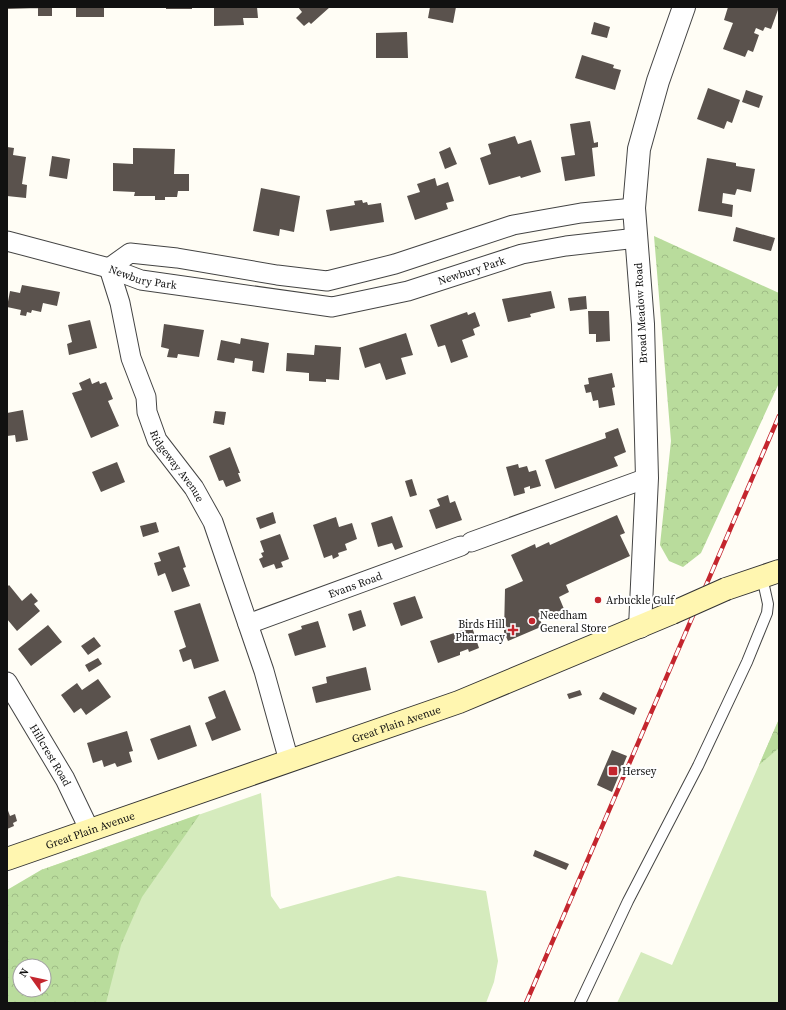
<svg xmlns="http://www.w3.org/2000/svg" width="786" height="1010" font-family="'Source Serif 4',serif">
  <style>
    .grass { fill: #d5ebbd }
    .forest { fill: url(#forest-crowns); fill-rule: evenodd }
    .building { fill: #5a524d }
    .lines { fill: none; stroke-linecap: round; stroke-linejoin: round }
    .service-casing { stroke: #444; stroke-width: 12 }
    .minor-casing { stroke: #444; stroke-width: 21 }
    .tertiary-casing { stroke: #444; stroke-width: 24 }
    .secondary-casing { stroke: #333; stroke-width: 24 }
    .service { stroke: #fff; stroke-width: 10 }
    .minor { stroke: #fff; stroke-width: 19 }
    .tertiary { stroke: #fff; stroke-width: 22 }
    .secondary { stroke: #fff6b0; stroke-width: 22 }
    .rail-casing { stroke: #c4262e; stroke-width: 4.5 }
    .rail { stroke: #fff; stroke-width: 3; stroke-dasharray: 9; stroke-linecap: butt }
    .secondary-bridge-casing { stroke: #333; stroke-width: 24; stroke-linecap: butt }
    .secondary-bridge { stroke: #fff6b0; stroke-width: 22 }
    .poi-dot { fill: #c4262e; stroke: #fff; stroke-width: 1.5 }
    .labels { text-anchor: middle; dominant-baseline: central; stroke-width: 4; stroke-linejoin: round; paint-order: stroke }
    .street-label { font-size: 11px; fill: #111; stroke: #fff }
    .poi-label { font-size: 11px; fill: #111; stroke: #fff; text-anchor: start }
  </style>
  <defs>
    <pattern id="forest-crowns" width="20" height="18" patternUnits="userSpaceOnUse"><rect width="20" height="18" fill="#b9dc9c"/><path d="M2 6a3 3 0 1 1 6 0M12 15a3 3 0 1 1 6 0" fill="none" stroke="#9ebc85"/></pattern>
  </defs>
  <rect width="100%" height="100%" fill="#fffdf5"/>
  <path class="grass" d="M779,719V1003H617L641,952L672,965Z
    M261,793L271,896L280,909L398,876L486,891L498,961L494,982L486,1003H64L41,870Z"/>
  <path class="forest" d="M654,236L779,293V383L701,553L683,567L669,561L660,545L671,441Z
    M779,719V748L759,765Z
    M200,814L142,897L121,945L106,1003H7V890L41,870ZM20,966H44V990H20Z"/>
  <path class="building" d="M7,7H38V8L7,9Z
    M38,7H52V16H38Z
    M76,7H104V17H76Z
    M166,7H192V9H166Z
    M214,7H257L258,18H243L244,25L214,26Z
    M298,7H330L311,24L309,22L304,26L296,18L302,12Z
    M430,7H456L453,23L428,18Z
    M728,7H779L771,29L765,27L763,31L756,28L754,33L759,35L753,52L748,50L745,57L723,49L733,23L724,20Z
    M594,22L610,27L607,38L591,34Z
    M407,32L408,58H376V33Z
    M582,55L614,65L613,68L621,70L615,90L575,78Z
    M708,88L740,100L732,123L727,121L724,129L697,119Z
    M746,90L763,96L759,108L742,102Z
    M590,121L594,143L598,142V147L592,148L595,176L565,181L561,157L575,155L570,124Z
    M515,136L518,144L531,140L541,172L521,178L520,176L489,185L480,158L491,154L488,144Z
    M7,147L14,148L13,155L26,157L22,184L27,185L26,198L7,196Z
    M450,147L457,164L445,169L439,152Z
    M133,148L175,149L174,174H189V191H178L177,197H165V200H155V196H134L135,192L113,191V163L133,164Z
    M52,156L70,159L67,179L49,176Z
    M707,158L736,163V166L755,169L751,192L737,189L735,195L723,193L722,203L733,205L732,217L698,211Z
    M435,178L437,186L448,182L454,201L446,203L448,209L415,220L407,196L420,192L417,184Z
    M261,188L300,196L294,232L280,229L279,236L253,231Z
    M362,200L363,203L367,202L368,205L381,203L384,222L330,231L326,210L355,205L354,201Z
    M736,227L775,238L771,251L733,241Z
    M22,285L60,292L57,306L43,303L41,312L32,310L31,313L27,312L26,316L20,315L21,310L7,307L10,291L20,293Z
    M551,291L555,308L530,314L531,317L508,322L502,299Z
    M586,296L587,309L570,311L568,298Z
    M588,311H609L610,341L596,342V334H589Z
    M467,312L468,315L475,312L480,326L473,329L475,335L462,340L468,357L451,363L445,345L438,347L430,325Z
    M90,320L97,348L69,355L67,344L72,342L68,325Z
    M164,324L204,330L199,357L178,354L177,358L167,357L169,349L161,347Z
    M406,333L413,355L401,358L406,374L386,380L380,363L365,368L359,348Z
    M241,338L269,343L264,373L252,371L253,361L235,358L234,363L217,360L221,340L240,344Z
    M315,345L341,347L339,380L326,379V382L309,381V373L286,371L287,353L314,355Z
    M612,373L615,387L612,388L615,405L599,408L598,400L593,401L591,392L586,393L584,385L589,384L588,378Z
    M90,378L92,384L99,381L100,384L106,382L113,399L108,401L119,426L91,438L72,393L82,390L79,383Z
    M23,410L28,440L16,442L15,435L7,436V413Z
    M215,411L226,412L224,425L213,423Z
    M618,428L626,452L614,457L618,466L555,489L545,460L606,438L605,433Z
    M230,447L240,473H238L241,481L226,487L223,480L219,481L209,456Z
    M117,462L125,482L101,492L92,472Z
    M518,464L519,468L527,466L529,472L536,470L541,486L530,489V486L524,488L525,493L514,496L506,467Z
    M412,479L417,495L410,497L405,481Z
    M448,495L450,503L455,501L462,520L436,529L429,510L440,506L437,499Z
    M273,512L276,523L260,529L256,518Z
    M617,515L625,533L620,535L630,556L566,585L569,592L559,597L564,609L540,620L543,626L508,641L504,632L505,589L523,581L511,555L535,544L536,548L549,542L550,545Z
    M392,516L403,547L395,550L392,543L378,547L371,523Z
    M336,517L339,527L352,523L357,539L345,544L347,550L338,553L339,556L333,559L332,555L324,558L313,525Z
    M156,522L159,532L143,537L140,526Z
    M280,534L289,559L281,562L283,567L276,569L274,564L263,568L259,559L263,557L261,553L264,552L260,541Z
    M179,546L186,567L183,568L190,586L172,592L165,573L158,576L154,563L161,561L158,553Z
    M9,585L22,601L31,593L38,601L34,604L40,611L17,631L7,619V587Z
    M415,596L423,618L401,626L393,603Z
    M200,603L219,661L194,669L191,659L183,662L179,650L186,647L174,611Z
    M361,610L366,626L353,631L348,614Z
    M318,621L326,647L295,656L288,634L302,629L301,626Z
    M48,625L62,642L31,666L18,649Z
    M472,627L479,648L469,652L468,649L460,652V655L438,663L430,641Z
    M94,637L101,646L88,655L81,646Z
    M98,658L102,664L89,672L85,665Z
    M366,667L371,690L316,703L312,687L327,683L326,677Z
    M98,679L111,697L86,715L81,708L74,713L61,695L77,683L82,690Z
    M225,690L241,730L212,741L205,723L216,718L208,697Z
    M580,690L582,695L569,699L567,694Z
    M603,692L637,708L634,715L599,699Z
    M190,725L197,746L158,760L150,739Z
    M127,731L133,751L129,752L132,762L117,767L115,763L104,767L102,760L93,763L87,743Z
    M612,750L627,756L612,792L597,785Z
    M7,808L10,816L15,814L17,821L13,823L14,826L7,829Z
    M535,850L569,864L566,870L533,856Z"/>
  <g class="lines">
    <defs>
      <path id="service" d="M580,1003L628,901L698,766L747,662L767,613L768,604L762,577"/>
      <g id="minor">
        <path id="s1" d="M7,241L109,268L141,280L332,307L408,291L522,254L566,246L637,238"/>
        <path d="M109,268L130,253L177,258L277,275L327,281L395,264L513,225L581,213L634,208"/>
        <path id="s2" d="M109,268L120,303L131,358L146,397L147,412L157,440L194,488L213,522L264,671L289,761"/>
        <path d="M471,542L647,478"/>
        <path id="s3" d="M248,624L461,546"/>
        <path id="s4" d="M7,682L65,779L90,831"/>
      </g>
      <path id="tertiary" d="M640,627L647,478L643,324L634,208L639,149L658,81L684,7"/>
      <g id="secondary">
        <path d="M726,589L779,571"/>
        <path id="s5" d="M7,859L459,702L672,613"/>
      </g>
    </defs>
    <use href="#service" class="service-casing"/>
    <use href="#minor" class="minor-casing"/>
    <use href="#tertiary" class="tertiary-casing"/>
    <use href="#secondary" class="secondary-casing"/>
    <use href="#service" class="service"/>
    <use href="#minor" class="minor"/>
    <use href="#tertiary" class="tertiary"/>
    <use href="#secondary" class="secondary"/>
    <defs>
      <path id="rail" d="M526,1003L779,416"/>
    </defs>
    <use href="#rail" class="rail-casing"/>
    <use href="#rail" class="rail"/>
    <defs>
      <path id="secondary-bridge" d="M672,613L726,589"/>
    </defs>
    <use href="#secondary-bridge" class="secondary-bridge-casing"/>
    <use href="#secondary-bridge" class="secondary-bridge"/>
  </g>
  <g class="poi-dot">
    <circle cx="598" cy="600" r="4"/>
    <circle cx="532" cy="621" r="4"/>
    <path d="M511 624h4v4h4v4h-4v4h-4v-4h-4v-4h4z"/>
    <rect x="608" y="766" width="10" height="10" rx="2"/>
  </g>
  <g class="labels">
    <g class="street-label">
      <text stroke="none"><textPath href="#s1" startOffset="477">Newbury Park</textPath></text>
      <text stroke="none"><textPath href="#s1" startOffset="141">Newbury Park</textPath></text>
      <text transform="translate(641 313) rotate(-93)">Broad Meadow Road</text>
      <text stroke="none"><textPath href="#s2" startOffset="212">Ridgeway Avenue</textPath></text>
      <text stroke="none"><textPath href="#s3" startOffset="114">Evans Road</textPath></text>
      <text stroke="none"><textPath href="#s5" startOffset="412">Great Plain Avenue</textPath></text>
      <text stroke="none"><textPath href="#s4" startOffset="85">Hillcrest Road</textPath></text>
      <text stroke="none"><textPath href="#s5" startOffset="88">Great Plain Avenue</textPath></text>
    </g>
    <g class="poi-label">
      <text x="606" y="600">Arbuckle Gulf</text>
      <text x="540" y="615">Needham<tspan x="540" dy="13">General Store</tspan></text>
      <text x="505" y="624" text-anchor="end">Birds Hill<tspan x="505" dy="13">Pharmacy</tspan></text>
      <text x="622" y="771">Hersey</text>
    </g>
  </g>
  <rect width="786" height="1010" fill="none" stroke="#111111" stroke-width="16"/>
  <g transform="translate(32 978) rotate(303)"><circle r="19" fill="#ffffff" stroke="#a0a0a0"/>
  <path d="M0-3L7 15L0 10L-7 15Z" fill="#c4262e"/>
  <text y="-6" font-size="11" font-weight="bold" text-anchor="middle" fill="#111111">N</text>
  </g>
</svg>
